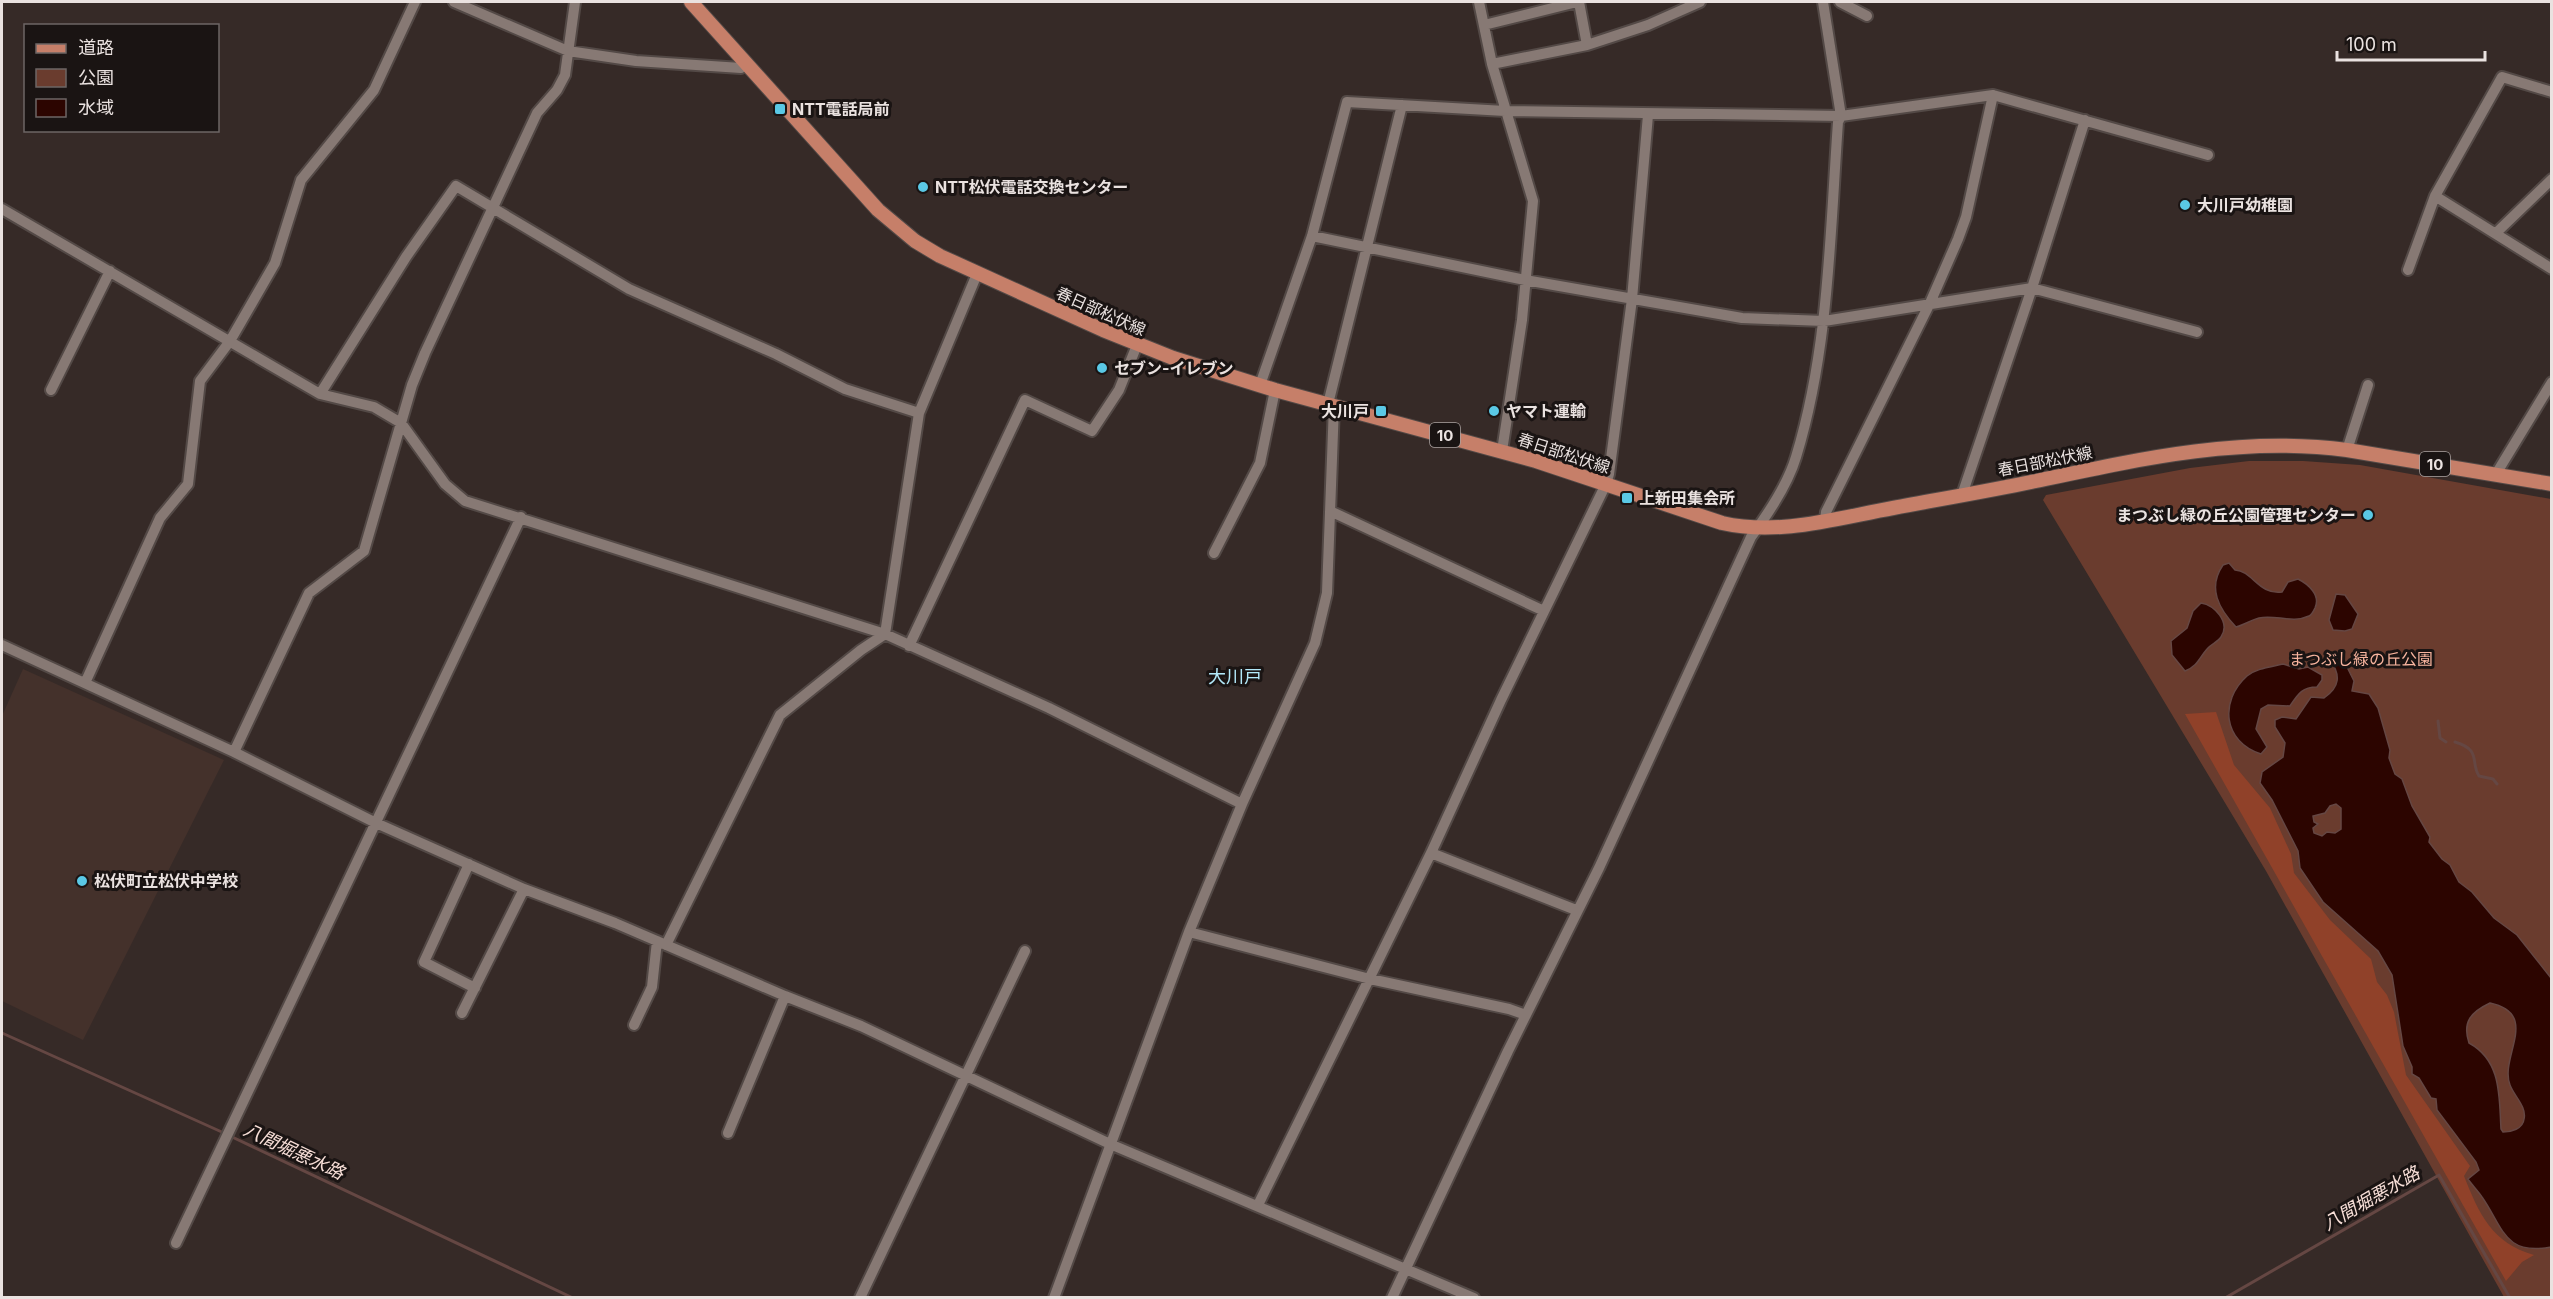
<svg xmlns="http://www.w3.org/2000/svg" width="2553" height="1299" font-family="Inter,'Noto Sans JP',sans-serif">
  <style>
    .built { fill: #44312b }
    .green { fill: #6a3c2e }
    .forest { fill: #904129 }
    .water { fill: #2c0500; stroke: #654743; stroke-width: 1.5; fill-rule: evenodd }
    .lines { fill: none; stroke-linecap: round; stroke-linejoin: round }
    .stream { stroke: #654743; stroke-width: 3 }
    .minor-casing { stroke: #534946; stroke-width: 14 }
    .major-casing { stroke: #534946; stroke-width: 16 }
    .minor { stroke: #877974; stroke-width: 10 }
    .major { stroke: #c67f69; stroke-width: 14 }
    .poi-dot { fill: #5ac8e5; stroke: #1a1413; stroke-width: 2 }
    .labels { text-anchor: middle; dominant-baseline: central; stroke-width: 6; stroke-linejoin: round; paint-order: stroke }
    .shield { fill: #1a1413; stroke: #aca4a2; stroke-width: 1.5 }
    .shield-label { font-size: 15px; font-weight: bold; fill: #eae2e0 }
    .poi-label { font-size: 16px; font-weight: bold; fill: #eae2e0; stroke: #1a1413; text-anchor: start }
    .street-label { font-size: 16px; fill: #eae2e0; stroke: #1a1413 }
    .park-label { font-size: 16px; fill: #f8b49e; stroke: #1a1413 }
    .neighbourhood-label { font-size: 18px; fill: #b2e8f9; stroke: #1a1413 }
    .water-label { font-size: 18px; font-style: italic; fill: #f7ded7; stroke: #1a1413 }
  </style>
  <rect width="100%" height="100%" fill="#362a27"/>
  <path class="built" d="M23,669L224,760L83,1040L2,1001V716Z"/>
  <path class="green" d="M2249,461H2303L2360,465L2551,499V1297H2504L2266,871L2043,500L2046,495L2190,468Z"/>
  <path class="forest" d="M2216,712L2234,765L2270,808L2291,854L2294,873L2330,920L2371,959L2377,982L2387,995L2394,1012L2406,1075L2470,1166L2464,1176C2479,1214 2492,1243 2534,1255L2522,1262L2506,1281L2185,714Z"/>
  <path class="water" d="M2229,563L2235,570C2253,571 2258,595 2282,592L2288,582L2298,579C2308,584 2321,595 2315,608C2314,610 2312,615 2309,616C2292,624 2275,614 2259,618C2251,620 2244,625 2236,627C2219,609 2207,588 2223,565Z
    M2336,594L2345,595L2358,614L2352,629L2345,631L2333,630L2329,620Z
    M2201,603C2214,605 2231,622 2221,637C2218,642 2211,644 2207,649C2200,657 2197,667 2185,671L2172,655L2171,641L2187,628L2193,611Z
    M2334,657L2343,659L2354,681L2352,691L2369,694L2378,708L2390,750L2389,758L2395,774L2402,779L2412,806L2430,837L2429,842L2442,859L2450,865L2459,882L2472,892L2494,918L2517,935L2551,978V1247C2504,1256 2503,1227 2482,1197C2478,1191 2472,1185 2468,1179L2479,1170L2476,1162L2437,1110L2436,1099L2431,1098L2419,1078L2412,1074V1067L2403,1046L2392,975L2378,951L2323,902L2300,868L2298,851L2272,800L2260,783L2262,772L2283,757L2285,743L2275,727V720L2282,717L2296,719L2311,697L2324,698C2340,687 2341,675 2330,660ZM2336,804L2341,808V829L2335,833L2327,832L2322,836L2314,833L2313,828L2318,824L2314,822L2313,816L2325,813L2330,806ZM2490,1003C2541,1014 2499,1057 2510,1085C2514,1096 2527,1107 2524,1119C2523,1129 2511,1132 2503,1132L2501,1129C2499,1097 2502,1061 2469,1043C2462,1022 2471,1012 2490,1003Z
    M2283,664L2299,669L2308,667L2322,675V680L2317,687C2302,687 2298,694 2290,706L2268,705L2261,709L2256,729L2267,747L2261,754C2223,742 2219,701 2247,676C2257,668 2271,667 2283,664Z"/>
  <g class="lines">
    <path class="stream" d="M2438,721L2440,738L2446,742
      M2455,742C2482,750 2470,762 2479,776L2493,779L2497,784
      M2,1033L224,1133
      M230,1136L573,1298
      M2225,1298L2439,1175L2510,1298"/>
    <defs>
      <path id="minor" d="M454,2L568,51L636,61L741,68
        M1479,2L1492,64L1533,201L1522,320L1502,451
        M1579,2L1587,45
        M1840,2L1867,16
        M1484,25L1577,2
        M1492,64L1587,45L1648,25L1700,2
        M2435,196L2552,269
        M2,209L320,394L374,407L401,423L445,484L465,501L885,634L1049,708L1242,804
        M2496,233L2552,179
        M1312,236L1525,280L1742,318L1824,321L2032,288L2197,332
        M2408,270L2435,196L2502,77L2552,92
        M1260,385L1312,236L1347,102L1505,111L1841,116L1993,95L2208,155
        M51,390L110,271
        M320,394L406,257L456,186L629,289L776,354L845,389L919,413
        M1328,404L1402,105
        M2347,450L2368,385
        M2496,474L2552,382
        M1962,495L2032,288L2085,120
        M1330,511L1544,611
        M1825,520L1826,512L1930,303L1958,239L1966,217L1993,95
        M1214,553L1260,463L1275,390
        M2,645L234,752L376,823L524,889L615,923L785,996L861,1026L1110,1144L1474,1298
        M909,646L1025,400L1092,431L1119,390L1137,345
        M85,683L160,518L188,484L200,381L230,341L275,263L301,180L374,90L415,2
        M234,752L309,593L364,551L412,385L425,353L537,113L557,90L565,75L575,2
        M1431,853L1576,910
        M469,864L424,962L475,988
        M1189,932L1370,979L1509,1009L1526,1015
        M666,945L780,715L861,650L885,634L919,413L977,274
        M462,1013L524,889
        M634,1025L652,987L657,941
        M728,1133L785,996
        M1258,1205L1431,853L1501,700L1606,484L1609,474L1632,299L1648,115
        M176,1243L521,517
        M860,1298L1025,951
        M1054,1298L1189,932L1242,804L1315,643L1327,593L1334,405
        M1392,1298L1508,1051L1599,868L1751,537C1768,514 1788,484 1796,457C1829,349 1830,234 1838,122L1841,116L1823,2"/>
      <path id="major" d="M691,2L878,210L915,241L940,256L1103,330L1173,358L1275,390L1536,461L1722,523C1779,536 1837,518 1893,508C1941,499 1989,491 2036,481C2139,459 2241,436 2347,450L2552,484"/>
    </defs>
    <use href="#minor" class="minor-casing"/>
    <use href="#major" class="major-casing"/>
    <use href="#minor" class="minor"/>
    <use href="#major" class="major"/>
  </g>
  <g class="poi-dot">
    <rect x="774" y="103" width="12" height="12" rx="3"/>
    <circle cx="923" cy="187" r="6"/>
    <circle cx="2185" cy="205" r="6"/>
    <circle cx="1102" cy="368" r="6"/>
    <rect x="1375" y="405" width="12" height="12" rx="3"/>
    <circle cx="1494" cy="411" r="6"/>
    <rect x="1621" y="492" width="12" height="12" rx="3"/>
    <circle cx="2368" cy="515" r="6"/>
    <circle cx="82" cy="881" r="6"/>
  </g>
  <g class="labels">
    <g class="shield">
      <rect x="1430" y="423" width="30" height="24" rx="4.5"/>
      <rect x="2420" y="452" width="30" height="24" rx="4.5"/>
    </g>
    <g class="shield-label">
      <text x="1445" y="435">10</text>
      <text x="2435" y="464">10</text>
    </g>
    <g class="poi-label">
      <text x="792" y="109">NTT電話局前</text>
      <text x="935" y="187">NTT松伏電話交換センター</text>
      <text x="2197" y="205">大川戸幼稚園</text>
      <text x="1114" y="368">セブン-イレブン</text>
      <text x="1369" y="411" text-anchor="end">大川戸</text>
      <text x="1506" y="411">ヤマト運輸</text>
      <text x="1639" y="498">上新田集会所</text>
      <text x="2356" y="515" text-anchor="end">まつぶし緑の丘公園管理センター</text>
      <text x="94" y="881">松伏町立松伏中学校</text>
    </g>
    <g class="street-label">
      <text transform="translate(1101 311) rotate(24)">春日部松伏線</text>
      <text transform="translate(1564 453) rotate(18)">春日部松伏線</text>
      <text transform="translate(2045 461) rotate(-11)">春日部松伏線</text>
    </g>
    <g class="park-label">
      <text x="2361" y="659">まつぶし緑の丘公園</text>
    </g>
    <g class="neighbourhood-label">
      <text x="1235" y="676">大川戸</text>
    </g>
    <g class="water-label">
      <text transform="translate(294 1151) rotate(25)">八間堀悪水路</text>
      <text transform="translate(2371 1198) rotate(-30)">八間堀悪水路</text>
    </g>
  </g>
  <rect width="2553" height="1299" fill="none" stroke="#eae2e0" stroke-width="6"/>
  <rect x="24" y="24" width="195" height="108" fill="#1a1413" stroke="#6d6665" stroke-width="1.5"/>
  <rect x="36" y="44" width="30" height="9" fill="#c67f69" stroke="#6d6665" stroke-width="1.5"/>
  <text x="78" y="54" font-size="18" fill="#eae2e0">道路</text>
  <rect x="36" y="69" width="30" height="18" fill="#6a3c2e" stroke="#6d6665" stroke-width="1.5"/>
  <text x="78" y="84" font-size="18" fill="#eae2e0">公園</text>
  <rect x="36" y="99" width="30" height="18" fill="#2c0500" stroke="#6d6665" stroke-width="1.5"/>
  <text x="78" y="114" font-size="18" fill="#eae2e0">水域</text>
  <path d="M2337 51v9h148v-9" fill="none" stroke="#eae2e0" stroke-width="3"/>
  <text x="2346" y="51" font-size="18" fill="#eae2e0" stroke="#1a1413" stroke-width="4.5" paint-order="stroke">100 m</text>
</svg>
